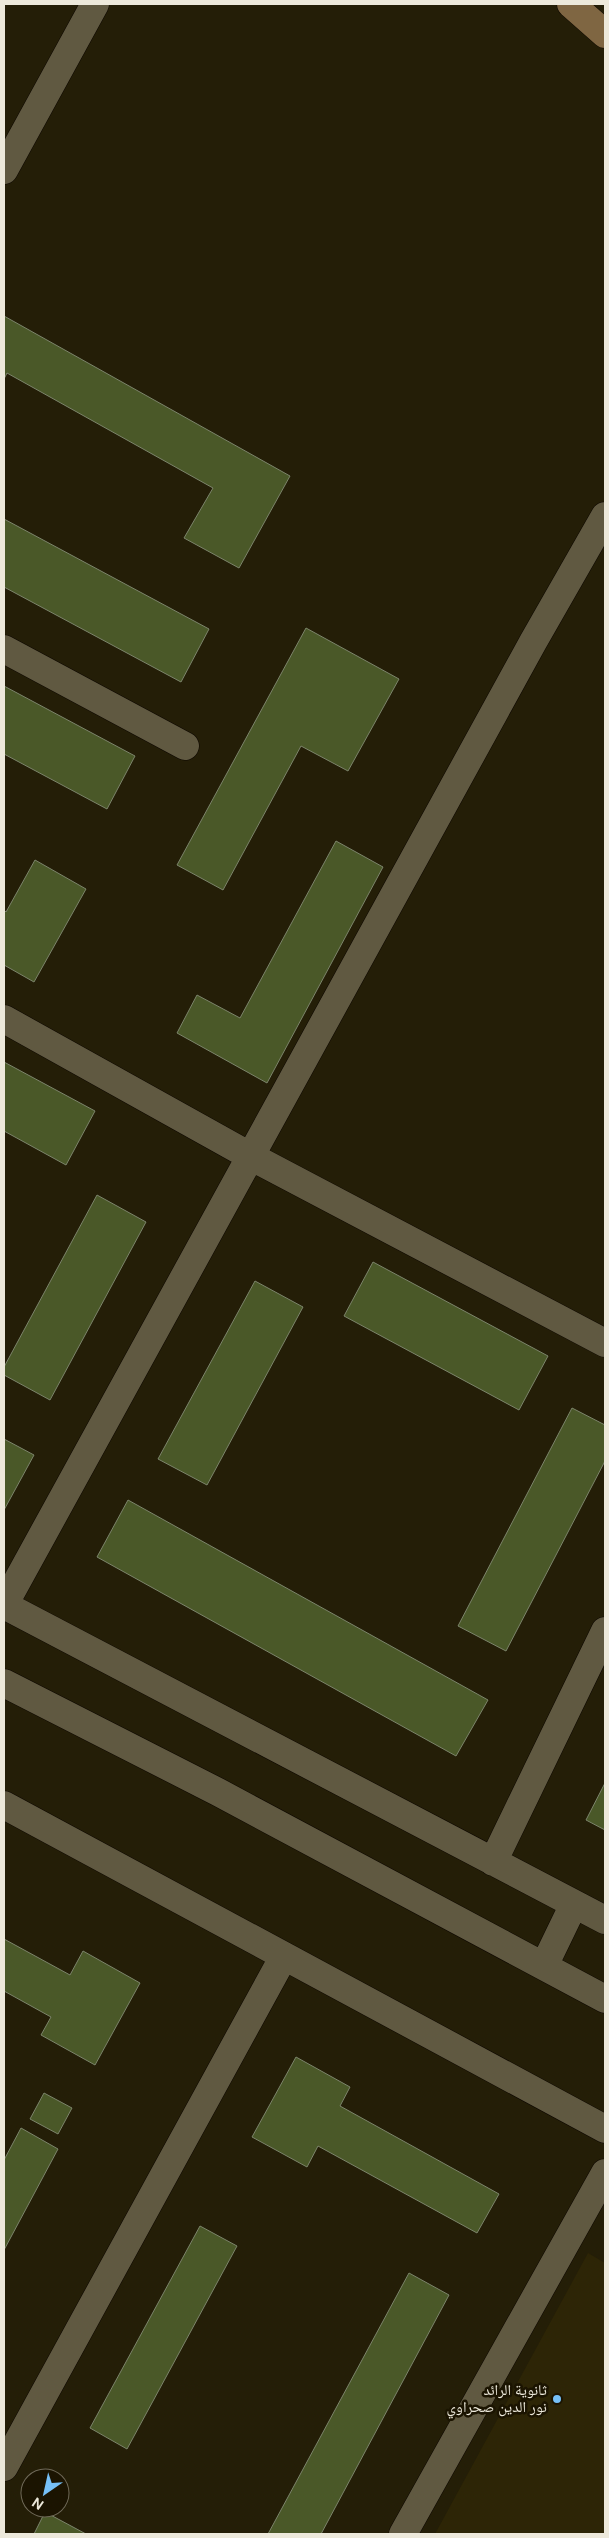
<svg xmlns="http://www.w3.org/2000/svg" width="609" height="2538" font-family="'DM Sans','Noto Naskh Arabic',sans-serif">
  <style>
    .built { fill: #2d2506 }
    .building { fill: #4a5828; stroke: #7c846b }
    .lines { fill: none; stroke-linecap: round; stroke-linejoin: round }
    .street-casing { stroke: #0d0700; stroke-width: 29 }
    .secondary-casing { stroke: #0d0700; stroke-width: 29 }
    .street { stroke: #605941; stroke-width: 28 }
    .secondary { stroke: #7f6642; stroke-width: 28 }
    .poi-dot { fill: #76c0f7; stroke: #1b1401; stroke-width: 2 }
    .labels { text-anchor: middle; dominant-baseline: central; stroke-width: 5; stroke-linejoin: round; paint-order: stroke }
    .poi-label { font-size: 15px; fill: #ede9db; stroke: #1b1401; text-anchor: end }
  </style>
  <rect width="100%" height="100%" fill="#241e07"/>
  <path class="built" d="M588,2253L605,2263V2534H435Z"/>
  <path class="building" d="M4,316L290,476L239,568L184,538L213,488L7,373L4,379Z
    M4,519L209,629L181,682L4,587Z
    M306,628L399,679L348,771L301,746L223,890L177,865Z
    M4,686L135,756L107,809L4,754Z
    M336,841L383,867L267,1083L177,1033L197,995L240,1018Z
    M35,860L86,889L34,982L4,965V910L6,912Z
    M4,1062L95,1111L66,1165L4,1131Z
    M97,1195L146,1222L50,1400L4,1375V1367Z
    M373,1262L548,1356L519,1410L344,1316Z
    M255,1281L303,1307L207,1485L158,1459Z
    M572,1408L605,1425V1461L506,1651L458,1626Z
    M4,1439L34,1455L4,1510Z
    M128,1500L488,1700L456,1756L97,1557Z
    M605,1783V1830L586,1820Z
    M4,1939L70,1975L83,1951L140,1983L95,2065L41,2035L51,2017L4,1991Z
    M296,2057L350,2087L340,2106L499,2194L477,2233L318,2146L307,2167L252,2137Z
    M44,2093L72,2108L58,2134L30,2119Z
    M21,2128L58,2149L4,2250V2160Z
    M200,2226L237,2246L127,2449L90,2428Z
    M409,2273L449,2295L321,2534H268Z
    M45,2512L86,2534H34Z"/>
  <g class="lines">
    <defs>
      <path id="street" d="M4,170L95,4
        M4,649L185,746
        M4,1019L250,1156L605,1343
        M4,1605L533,642L605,516
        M4,1605L605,1920
        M4,1683L218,1792L605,1999
        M4,1805L605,2129
        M493,1862L605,1631
        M544,1966L574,1904
        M4,2467L284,1956
        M403,2534L605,2173"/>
      <path id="secondary" d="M571,4L605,34"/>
    </defs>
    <use href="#street" class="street-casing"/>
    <use href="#secondary" class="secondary-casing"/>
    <use href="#street" class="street"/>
    <use href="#secondary" class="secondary"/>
  </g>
  <circle class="poi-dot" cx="557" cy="2399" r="5"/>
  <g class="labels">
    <g class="poi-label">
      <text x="547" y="2390">ثانوية الرائد<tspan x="547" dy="17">نور الدين صحراوي</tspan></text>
    </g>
  </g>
  <rect width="609" height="2538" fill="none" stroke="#ede9db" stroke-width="10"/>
  <g transform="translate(45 2493) rotate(214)"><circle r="24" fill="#1b1401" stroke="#6f6958"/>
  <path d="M0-4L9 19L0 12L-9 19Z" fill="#76c0f7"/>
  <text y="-8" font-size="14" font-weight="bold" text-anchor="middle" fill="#ede9db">N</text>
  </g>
</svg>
